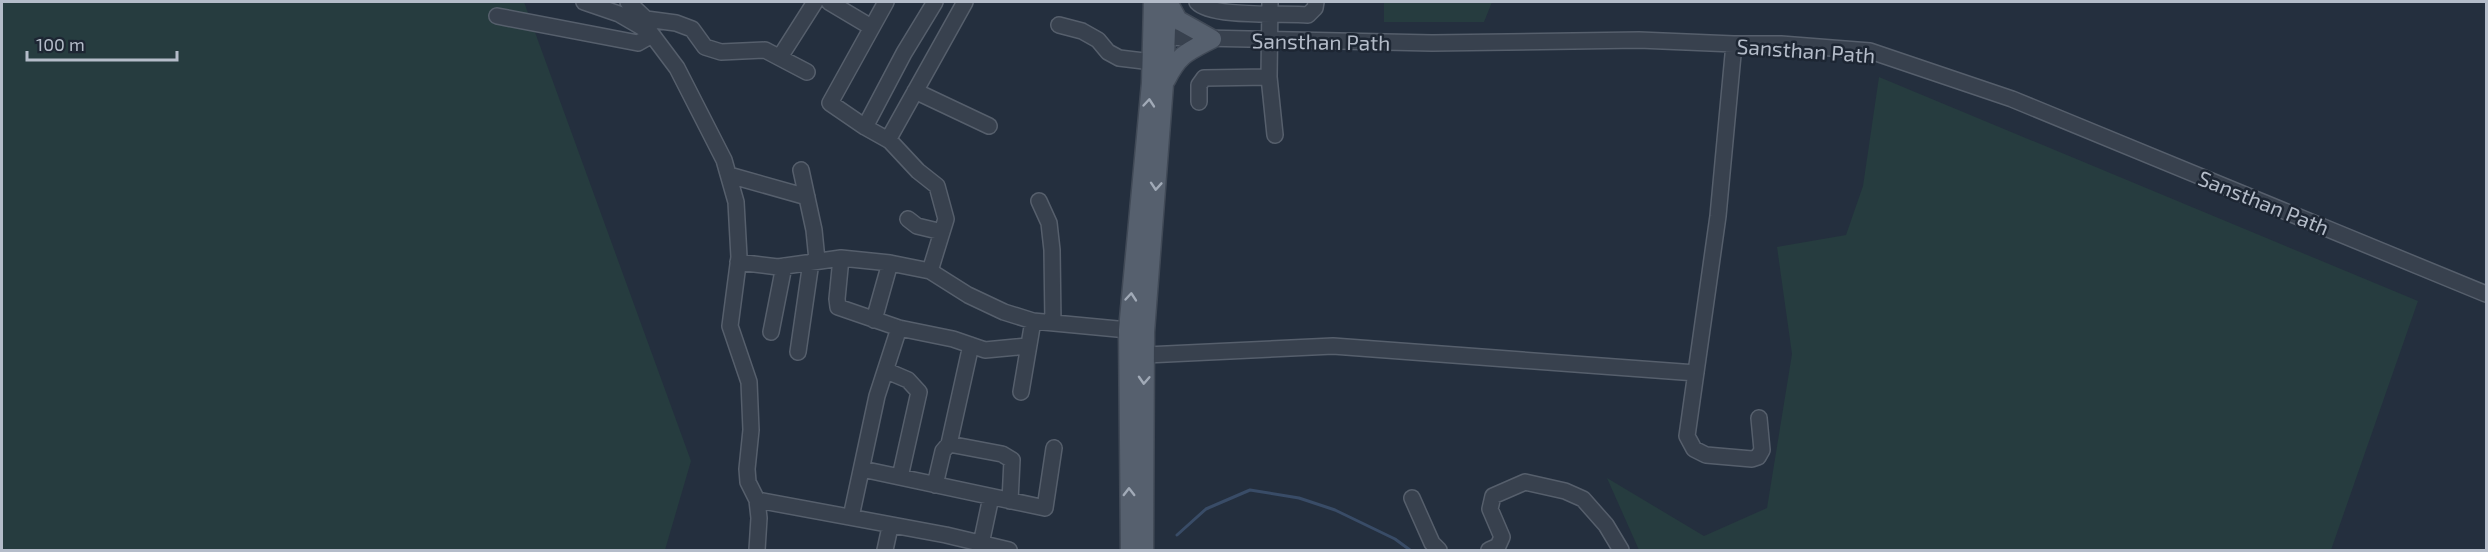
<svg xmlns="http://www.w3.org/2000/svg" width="2488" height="552" font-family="'Exo 2',sans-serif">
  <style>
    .green { fill: #263c3f }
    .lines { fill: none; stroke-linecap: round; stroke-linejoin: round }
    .stream { stroke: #394c67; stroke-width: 3 }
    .minor-casing { stroke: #565f6c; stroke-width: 18 }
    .major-casing { stroke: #414a57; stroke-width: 21 }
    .minor { stroke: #38414e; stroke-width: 15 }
    .major { stroke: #56606e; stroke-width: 18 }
    .oneway { stroke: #a1aab7 }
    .labels { text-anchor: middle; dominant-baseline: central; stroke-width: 5; stroke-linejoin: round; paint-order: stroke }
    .street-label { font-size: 21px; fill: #b4bcc9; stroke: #1d2633 }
  </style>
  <rect width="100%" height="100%" fill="#242f3e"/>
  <path class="green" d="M2,2H524L691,461L665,550H2Z
    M1384,2H1492L1484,22H1384Z
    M1879,77L2418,301L2331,550H1639L1607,478L1704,536L1767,508L1792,354L1777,247L1846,235L1863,186Z"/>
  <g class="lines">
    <path class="stream" d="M1177,535L1206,509L1250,490L1299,498L1335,510L1395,539L1410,550"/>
    <defs>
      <path id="minor" d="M584,2L619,14L650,32L677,68L724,160L736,202L739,257L730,326L749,382L751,430L747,469L748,482L757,500L759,518L757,550
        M628,2L646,19L645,29
        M829,2L871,27
        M886,2L830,103L865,127L890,141L918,171L937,186L946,219L930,271
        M1197,2C1211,18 1284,13 1308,15L1315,8L1316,2
        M1270,2L1269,77L1275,135
        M497,16L638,43L652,35
        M646,19L676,23L692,29L705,47L721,52L765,50L807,72
        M1059,25L1082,31L1098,40L1108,52L1119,58L1152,62
        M1156,37L1432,43L1639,40L1734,44H1781L1870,51L2012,99L2486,294
        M1734,44L1718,216L1687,436L1694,449L1706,455L1752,459L1758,457L1762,450L1759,418
        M780,57L815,2
        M915,91L989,126
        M1199,102V85L1204,78L1269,77
        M865,127L904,53L935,2
        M888,140L965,2
        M801,170L814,230L817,260
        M729,175L807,197
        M1039,201L1049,223L1052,250L1053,323
        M908,219L917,226L942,232
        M841,258L837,299L838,307L899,328L953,339L985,350L1027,346
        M738,262L778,267L841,258L890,263L930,271L968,295L1004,312L1033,321L1128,330
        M874,320L890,263
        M771,332L784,266
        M798,352L811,262
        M1146,355L1333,346L1696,373
        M887,371L908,380L919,392L900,477
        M1021,392L1033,321
        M949,444L971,345
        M862,469L1045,508L1054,448
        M935,485L943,451L949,444L1002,454L1012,460L1010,501
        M1412,498L1432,543L1439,550
        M757,500L946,535L1009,550
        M851,517L877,396L899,328
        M981,544L991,497
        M885,550L890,527
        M1489,550L1498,546L1502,537L1490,509L1493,496L1525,482L1565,491L1583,499L1606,525L1621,550"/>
      <path id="major" d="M1168,2L1178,20L1212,39
        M1166,80C1179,54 1187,52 1212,39
        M1130,550L1128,330L1151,83L1153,2
        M1144,550L1145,332L1164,84L1167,2"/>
    </defs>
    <use href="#minor" class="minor-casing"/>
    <use href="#major" class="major-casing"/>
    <use href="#minor" class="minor"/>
    <use href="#major" class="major"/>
  </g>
  <defs><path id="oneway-chevron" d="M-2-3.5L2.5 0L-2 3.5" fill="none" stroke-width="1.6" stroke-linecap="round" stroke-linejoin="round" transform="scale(1.5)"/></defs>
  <g class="oneway">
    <use href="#oneway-chevron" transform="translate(1149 103) rotate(-85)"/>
    <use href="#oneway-chevron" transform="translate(1156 186) rotate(94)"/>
    <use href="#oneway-chevron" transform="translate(1131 297) rotate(-85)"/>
    <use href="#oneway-chevron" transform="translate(1144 380) rotate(93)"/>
    <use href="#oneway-chevron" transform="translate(1129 492) rotate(-90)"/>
  </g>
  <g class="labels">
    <g class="street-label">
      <text transform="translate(1321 41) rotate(1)">Sansthan Path</text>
      <text transform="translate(1806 50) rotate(4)">Sansthan Path</text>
      <text transform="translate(2264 202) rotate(22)">Sansthan Path</text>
    </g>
  </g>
  <rect width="2488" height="552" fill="none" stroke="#b4bcc9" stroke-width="6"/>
  <path d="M27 51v9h150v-9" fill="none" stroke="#b4bcc9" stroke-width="3"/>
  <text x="36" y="51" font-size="18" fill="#b4bcc9" stroke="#1d2633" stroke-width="4.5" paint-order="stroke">100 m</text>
</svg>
